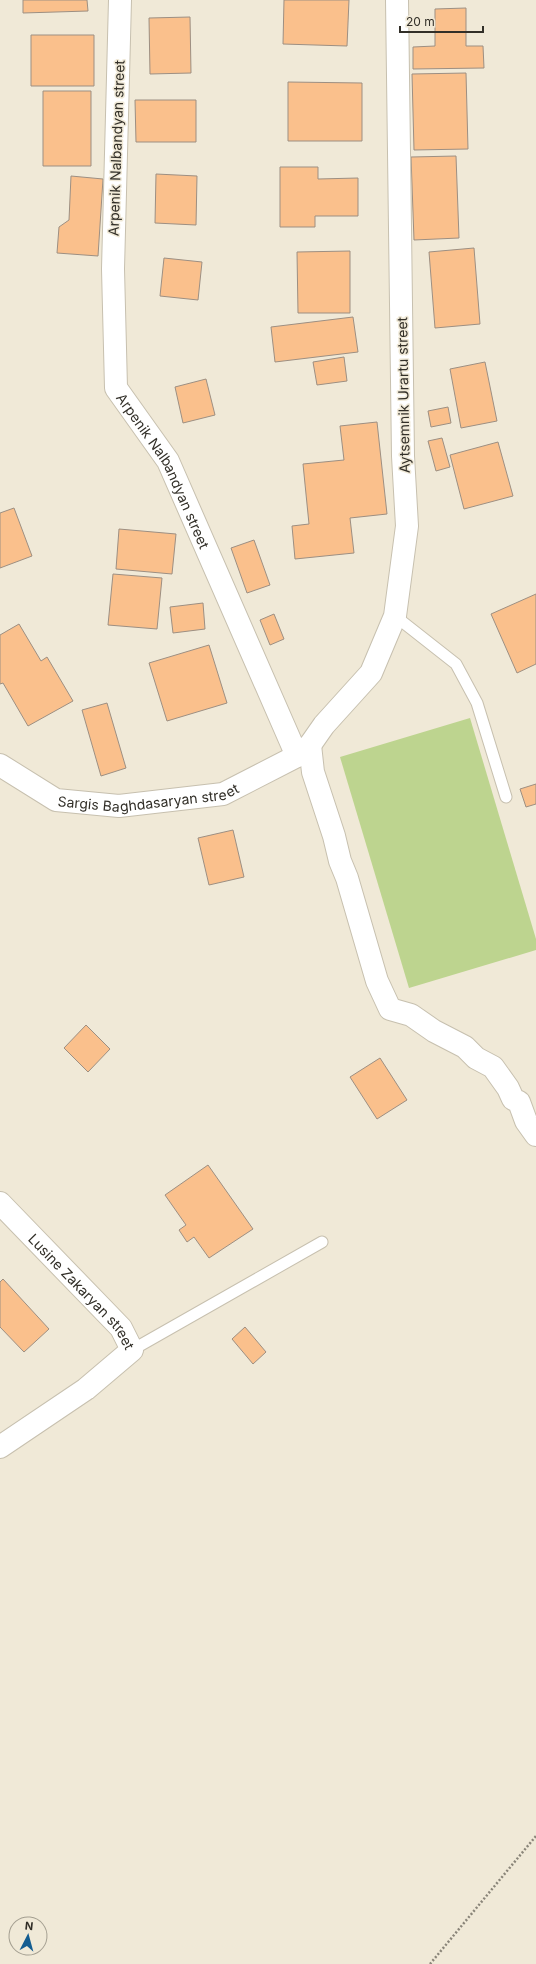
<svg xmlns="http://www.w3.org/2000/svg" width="536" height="1964" font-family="Inter,sans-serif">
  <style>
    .green { fill: #bdd48f }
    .building { fill: #fac08c; stroke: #9d8f82 }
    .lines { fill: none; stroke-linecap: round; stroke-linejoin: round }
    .lane-casing { stroke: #c7c0af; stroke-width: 13 }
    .street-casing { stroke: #c7c0af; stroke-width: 24 }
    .path { stroke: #8a8579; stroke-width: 2.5; stroke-dasharray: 2 2; stroke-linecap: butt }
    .lane { stroke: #fff; stroke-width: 11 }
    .street { stroke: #fff; stroke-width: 22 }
    .labels { text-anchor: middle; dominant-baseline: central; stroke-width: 3; stroke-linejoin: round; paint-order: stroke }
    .street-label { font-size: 14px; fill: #322f28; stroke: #f0e9d7 }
  </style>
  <rect width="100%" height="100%" fill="#f0e9d7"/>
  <path class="green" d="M470,718L536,939V950L409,988L340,757Z"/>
  <path class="building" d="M23,0H87L88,11L23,13Z
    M284,0H349L347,46L283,44Z
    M466,8V46H483L484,68L413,69V47L435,46V9Z
    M190,17L191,73L150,74L149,18Z
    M31,35H94V86H31Z
    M466,73L468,149L414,150L412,74Z
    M288,82L362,83V141H288Z
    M43,91H91V166H43Z
    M135,100H196V142H136Z
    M456,156L459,238L414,240L411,157Z
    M280,167H318V179L358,178V216H315V227H280Z
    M156,174L197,176L196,225L155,223Z
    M71,176L103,179L98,256L57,253L59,227L69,220Z
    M474,248L480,324L435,328L429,252Z
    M350,251V313H298L297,252Z
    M164,258L202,262L198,300L160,296Z
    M353,317L358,352L275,362L271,327Z
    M344,357L347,381L317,385L313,362Z
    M485,362L497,421L461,428L450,369Z
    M206,379L215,415L183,423L175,387Z
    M448,407L451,423L431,427L428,411Z
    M377,422L387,514L350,518L354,553L295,559L292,526L309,524L303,464L344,460L340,426Z
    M442,438L450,467L436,471L428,441Z
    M498,442L513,496L464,509L450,455Z
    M14,508L32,556L0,568V513Z
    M119,529L176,534L172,574L116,569Z
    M254,540L270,585L247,593L231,548Z
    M113,574L162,578L157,629L108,625Z
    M536,594V664L517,673L491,614Z
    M203,603L205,629L173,633L170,607Z
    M274,614L284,639L270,645L260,620Z
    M19,624L41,661L47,657L73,701L28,726L3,683L0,684V635Z
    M209,645L227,703L167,721L149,663Z
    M107,703L126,768L101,776L82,710Z
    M536,784V804L526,807L520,789Z
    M233,830L244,877L209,885L198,838Z
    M86,1025L110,1049L88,1072L64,1048Z
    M380,1058L407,1100L377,1119L350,1077Z
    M208,1165L253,1229L209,1258L194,1237L187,1242L179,1230L186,1225L165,1195Z
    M3,1279L49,1329L24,1352L0,1327V1282Z
    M245,1327L266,1352L253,1364L232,1339Z"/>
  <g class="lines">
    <defs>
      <path id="lane" d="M395,616L456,664L477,703L506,797
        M132,1350L322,1242"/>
      <g id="street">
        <path id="s1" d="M120,0L113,269L116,388L168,461L297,756"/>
        <path d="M310,745L313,772L334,836L340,861L347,878L377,981L390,1009L411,1015L434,1031L465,1047L476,1058L493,1067L508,1088L513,1099L519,1102L526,1121L536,1135"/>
        <path id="s2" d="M0,765L56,800L119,806L223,794L297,756L310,745L324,725L371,673L395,616L407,526L403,456L397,0"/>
        <path id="s3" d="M0,1203L121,1328L132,1350L86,1389L0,1447"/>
      </g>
    </defs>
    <use href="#lane" class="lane-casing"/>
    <use href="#street" class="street-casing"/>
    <path class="path" d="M430,1964L536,1836"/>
    <use href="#lane" class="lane"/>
    <use href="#street" class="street"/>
  </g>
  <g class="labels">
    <g class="street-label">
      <text transform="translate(116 148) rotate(-88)">Arpenik Nalbandyan street</text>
      <text transform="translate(403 395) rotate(-91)">Aytsemnik Urartu street</text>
      <text stroke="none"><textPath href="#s1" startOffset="484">Arpenik Nalbandyan street</textPath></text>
      <text stroke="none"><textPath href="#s2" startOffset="159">Sargis Baghdasaryan street</textPath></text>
      <text stroke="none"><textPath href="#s3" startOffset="121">Lusine Zakaryan street</textPath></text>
    </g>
  </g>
  <g transform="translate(28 1936) rotate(6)"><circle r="19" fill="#f0e9d7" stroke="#a49f91"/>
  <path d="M0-3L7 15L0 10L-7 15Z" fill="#145d91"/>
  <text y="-6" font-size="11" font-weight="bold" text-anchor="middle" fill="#322f28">N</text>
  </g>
  <path d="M400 26v6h83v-6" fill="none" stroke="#322f28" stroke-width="2"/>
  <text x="406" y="26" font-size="12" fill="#322f28" stroke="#f0e9d7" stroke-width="3" paint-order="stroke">20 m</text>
</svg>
